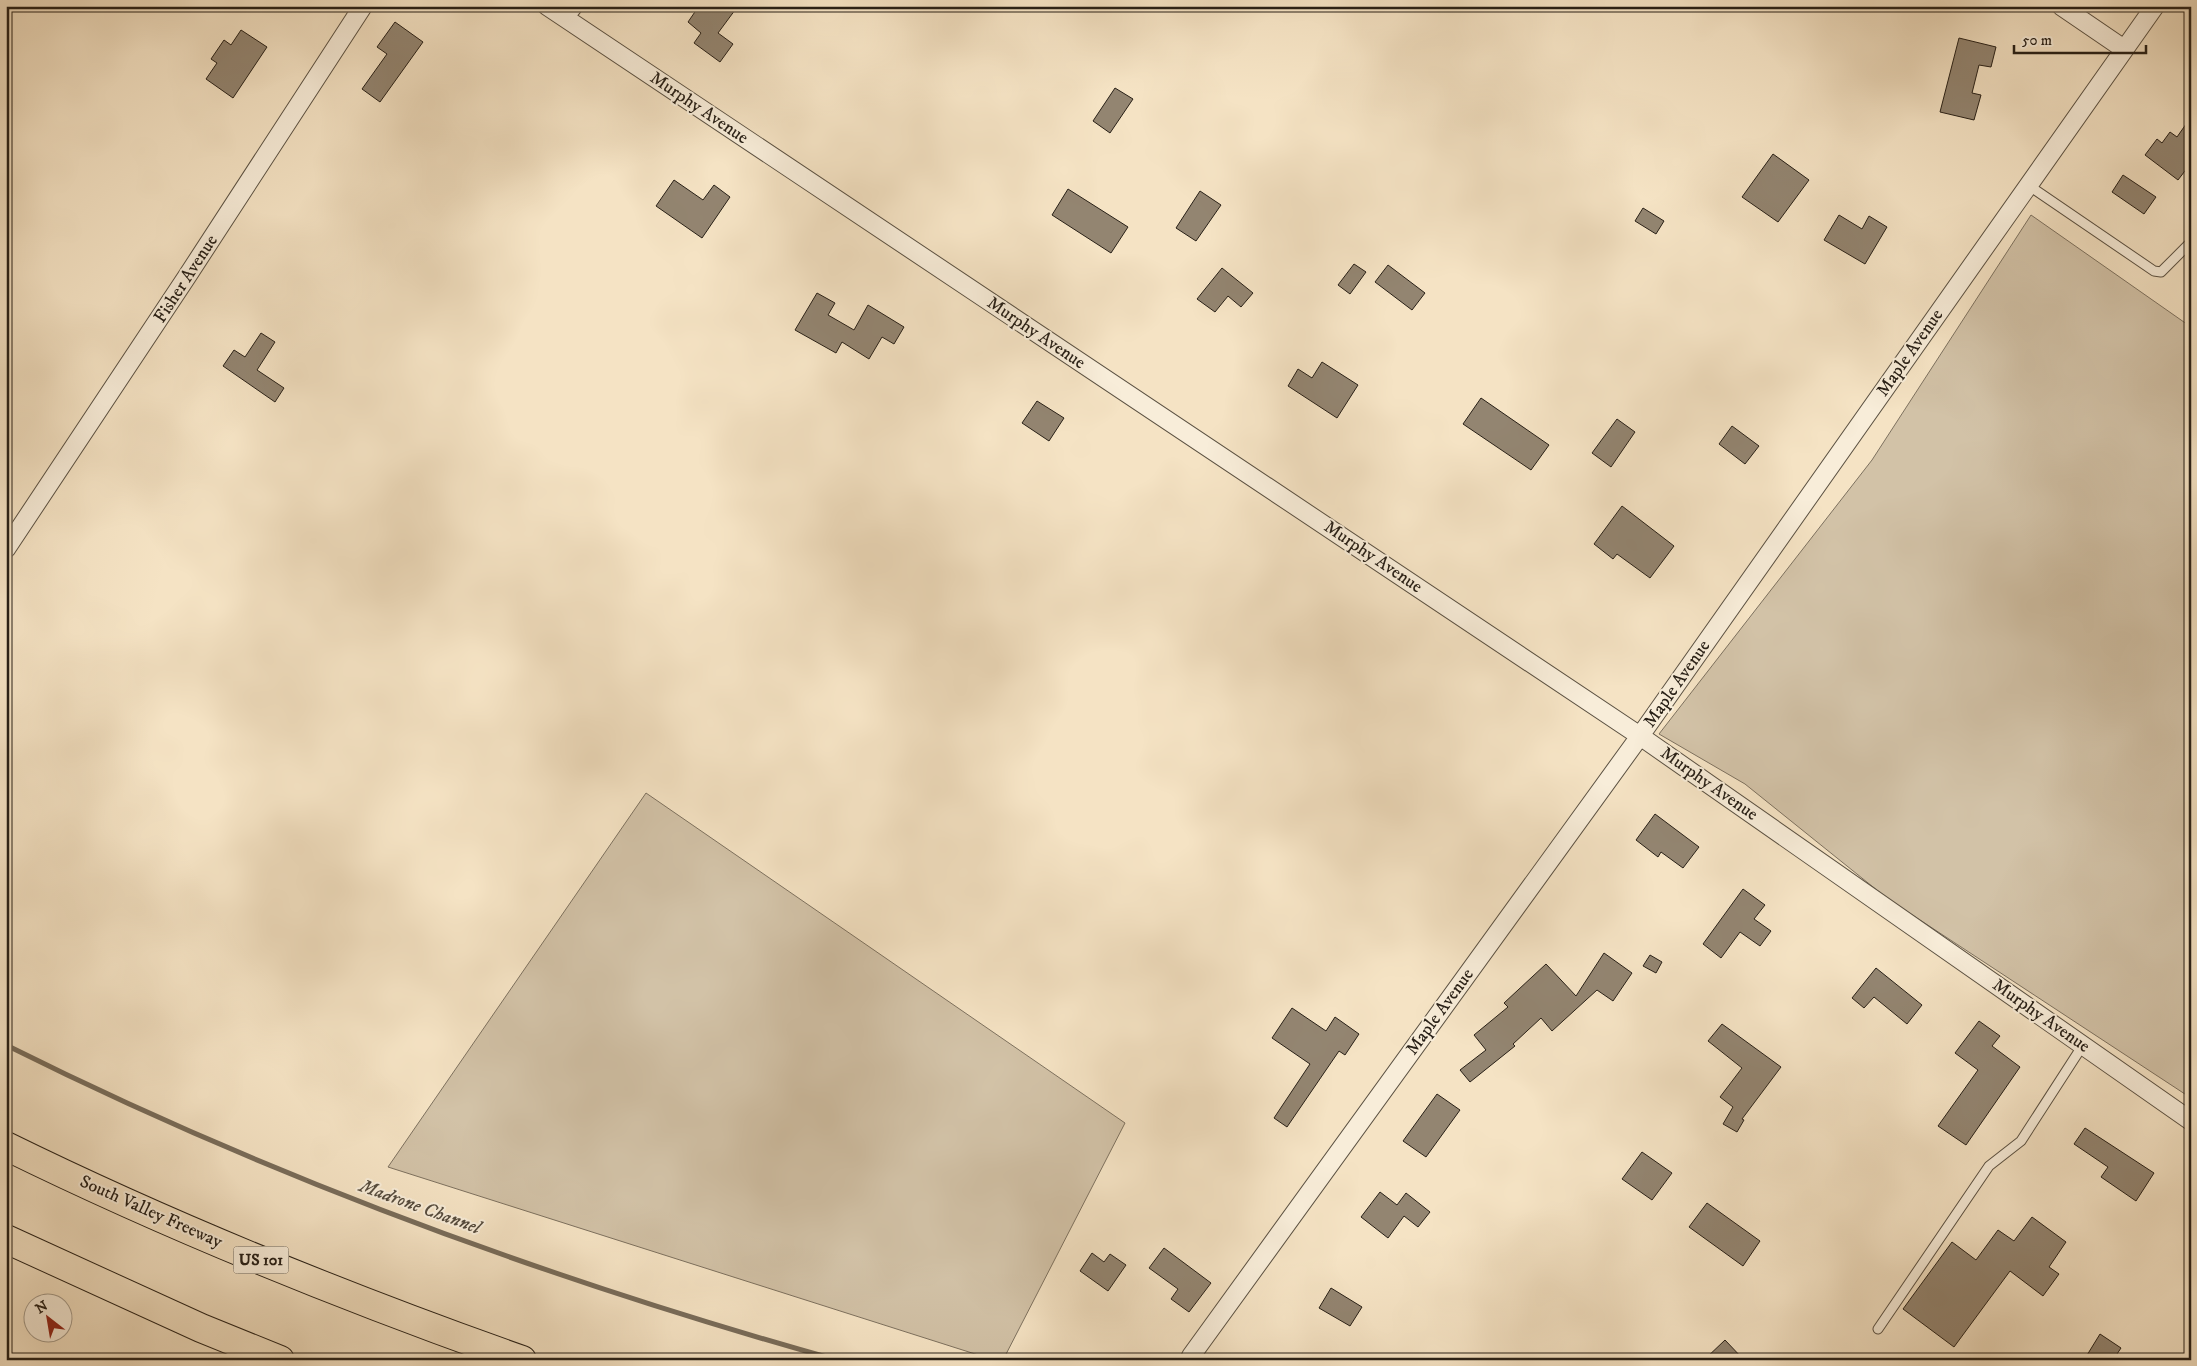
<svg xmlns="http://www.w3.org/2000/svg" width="2197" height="1366" font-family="'IM FELL DW Pica',serif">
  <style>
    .green { fill: #d2c2a7; stroke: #7d715f }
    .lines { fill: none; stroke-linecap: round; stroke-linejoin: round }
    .stream { stroke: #796d5b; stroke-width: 5 }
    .building { fill: #938571; stroke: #282017 }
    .service-casing { stroke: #5b5142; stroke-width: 11 }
    .minor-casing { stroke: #5b5142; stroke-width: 20 }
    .motorway-casing { stroke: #282017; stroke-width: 30 }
    .service { stroke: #f8edd9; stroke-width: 9 }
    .minor { stroke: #f8edd9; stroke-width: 18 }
    .motorway { stroke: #f5e3c4; stroke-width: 28 }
    .labels { text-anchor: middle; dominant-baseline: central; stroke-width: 4; stroke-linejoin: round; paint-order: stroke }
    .shield { fill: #f8edd9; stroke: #665e51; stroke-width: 1 }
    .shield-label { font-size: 16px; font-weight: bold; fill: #282017 }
    .street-label { font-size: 18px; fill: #282017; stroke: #f8edd9 }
    .water-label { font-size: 19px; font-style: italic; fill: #574d3f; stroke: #f8edd9 }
  </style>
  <rect width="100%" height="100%" fill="#f5e3c4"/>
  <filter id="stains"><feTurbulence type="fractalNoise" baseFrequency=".004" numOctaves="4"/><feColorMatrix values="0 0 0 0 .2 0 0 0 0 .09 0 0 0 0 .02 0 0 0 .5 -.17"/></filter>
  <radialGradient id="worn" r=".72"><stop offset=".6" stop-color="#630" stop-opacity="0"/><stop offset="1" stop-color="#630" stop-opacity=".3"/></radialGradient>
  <path class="green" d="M2031,215L2191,327V1098L1888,899L1745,784L1659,734L1872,460Z
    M646,793L1125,1123L1003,1360H994L388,1167Z"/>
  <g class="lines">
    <path class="stream" d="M6,1045C272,1178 551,1280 837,1360"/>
  </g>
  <path class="building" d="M699,6H738L718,33L733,44L720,62L694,43L701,33L688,22Z
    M395,22L423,42L380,102L362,89L387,54L377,47Z
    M241,30L267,47L233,98L206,79L217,63L211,59L224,40L231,45Z
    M1959,38L1996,47L1991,67L1979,65L1972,93L1981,95L1974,120L1940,112Z
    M1115,88L1133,99L1110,133L1093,121Z
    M2191,117V163L2178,180L2145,155L2157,139L2162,143L2170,132L2177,137Z
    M1773,154L1809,180L1778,222L1742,197Z
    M2123,175L2156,197L2144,214L2112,192Z
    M674,180L703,200L714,185L730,197L702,238L656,206Z
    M1068,189L1128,227L1111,253L1052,215Z
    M1200,191L1221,205L1196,241L1176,228Z
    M1643,208L1664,221L1656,234L1635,221Z
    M1839,215L1862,229L1869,216L1887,227L1865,264L1824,240Z
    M1354,264L1366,272L1350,294L1338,285Z
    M1388,265L1425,293L1412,310L1375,282Z
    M1222,268L1253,293L1241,307L1228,296L1215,312L1197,299Z
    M817,293L835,303L828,315L854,330L868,305L904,327L894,344L882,337L869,359L842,342L836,353L795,330Z
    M261,333L275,342L257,370L284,388L275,402L223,366L234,350L245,357Z
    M1322,362L1358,385L1337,418L1288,386L1298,369L1312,378Z
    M1481,398L1549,445L1531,470L1463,424Z
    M1037,401L1064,418L1049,441L1022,423Z
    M1617,419L1635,432L1611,467L1592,453Z
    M1732,426L1759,446L1745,464L1719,444Z
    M1622,506L1674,546L1650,578L1617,554L1613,559L1594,544Z
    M1655,814L1699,847L1683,868L1661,852L1658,857L1636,840Z
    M1743,889L1765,905L1754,919L1771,931L1760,946L1740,932L1721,958L1703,944Z
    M1604,953L1632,973L1613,1001L1597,990L1552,1031L1541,1018L1513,1044L1515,1046L1470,1082L1460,1070L1486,1050L1474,1035L1508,1007L1504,1003L1546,964L1576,996Z
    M1650,955L1662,962L1656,973L1643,966Z
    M1876,968L1922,1005L1907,1024L1874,997L1864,1008L1852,998Z
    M1292,1008L1326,1031L1335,1017L1359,1034L1345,1055L1339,1051L1287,1127L1274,1118L1310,1064L1272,1038Z
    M1979,1021L2000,1036L1992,1046L2020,1067L1966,1145L1938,1126L1978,1070L1955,1053Z
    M1722,1024L1781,1067L1742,1119L1744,1120L1737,1132L1723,1124L1733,1107L1720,1097L1742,1068L1708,1041Z
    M1437,1094L1460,1110L1426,1157L1403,1141Z
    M2085,1128L2154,1173L2136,1201L2101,1177L2108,1167L2074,1144Z
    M1642,1152L1672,1173L1652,1200L1622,1179Z
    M1380,1192L1397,1205L1406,1193L1430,1212L1418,1227L1404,1216L1388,1238L1361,1217Z
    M1707,1203L1760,1241L1743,1266L1689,1227Z
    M2032,1217L2066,1242L2049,1267L2059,1274L2043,1296L2010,1271L1954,1347L1903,1309L1952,1242L1976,1260L1998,1230L2014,1241Z
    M1164,1248L1211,1283L1189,1312L1171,1299L1178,1289L1149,1268Z
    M1092,1253L1104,1262L1110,1254L1126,1265L1108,1291L1080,1271Z
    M1331,1288L1362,1307L1350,1326L1319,1308Z
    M2100,1334L2121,1348L2113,1360H2084Z
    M1725,1340L1744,1360H1704Z"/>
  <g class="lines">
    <defs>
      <path id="service" d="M568,20L579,6
        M2028,185L2154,271L2161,272L2191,242
        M1878,1329L1989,1166L2021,1141L2083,1045"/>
      <path id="minor" d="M547,6L1640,736L2191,1121
        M2061,6L2124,49
        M6,549L186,278L363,6
        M1191,1356L1640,736L2155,6"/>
      <path id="motorway" d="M6,1146C173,1228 347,1298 522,1360
        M6,1239L201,1328L280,1360"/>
    </defs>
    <use href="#service" class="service-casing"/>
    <use href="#minor" class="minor-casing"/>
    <use href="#motorway" class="motorway-casing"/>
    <use href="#service" class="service"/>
    <use href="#minor" class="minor"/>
    <use href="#motorway" class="motorway"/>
  </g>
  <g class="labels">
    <rect class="shield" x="233.5" y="1246.5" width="55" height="27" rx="4"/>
    <g class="shield-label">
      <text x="261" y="1260">US 101</text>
    </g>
    <g class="street-label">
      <text transform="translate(699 108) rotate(34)">Murphy Avenue</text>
      <text transform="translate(186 279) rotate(-57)">Fisher Avenue</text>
      <text transform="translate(1036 333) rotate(34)">Murphy Avenue</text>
      <text transform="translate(1910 353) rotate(-55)">Maple Avenue</text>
      <text transform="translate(1373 557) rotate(34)">Murphy Avenue</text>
      <text transform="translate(1677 684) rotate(-55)">Maple Avenue</text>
      <text transform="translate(1709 784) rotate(35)">Murphy Avenue</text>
      <text transform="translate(1440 1012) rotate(-54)">Maple Avenue</text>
      <text transform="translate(2041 1016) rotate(35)">Murphy Avenue</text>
      <text transform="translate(151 1212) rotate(24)">South Valley Freeway</text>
    </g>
    <g class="water-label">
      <text transform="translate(420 1207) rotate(20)">Madrone Channel</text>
    </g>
  </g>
  <rect width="2197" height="1366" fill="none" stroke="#f5e3c4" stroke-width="25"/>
  <rect x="8" y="8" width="2182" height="1351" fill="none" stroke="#282017" stroke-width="2.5"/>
  <rect x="12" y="12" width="2172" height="1341" fill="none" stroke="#282017"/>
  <g transform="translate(48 1318) rotate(329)"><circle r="24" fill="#f8edd9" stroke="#a59b8b"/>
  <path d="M0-4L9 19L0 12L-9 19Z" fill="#8f2418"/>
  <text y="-8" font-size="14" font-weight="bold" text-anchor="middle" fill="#282017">N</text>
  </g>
  <path d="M2014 45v8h132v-8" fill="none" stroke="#282017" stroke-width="2.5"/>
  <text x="2022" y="45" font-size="15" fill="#282017" stroke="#f8edd9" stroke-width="4" paint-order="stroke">50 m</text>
  <rect width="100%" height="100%" filter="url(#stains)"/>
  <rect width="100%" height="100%" fill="url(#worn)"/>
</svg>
